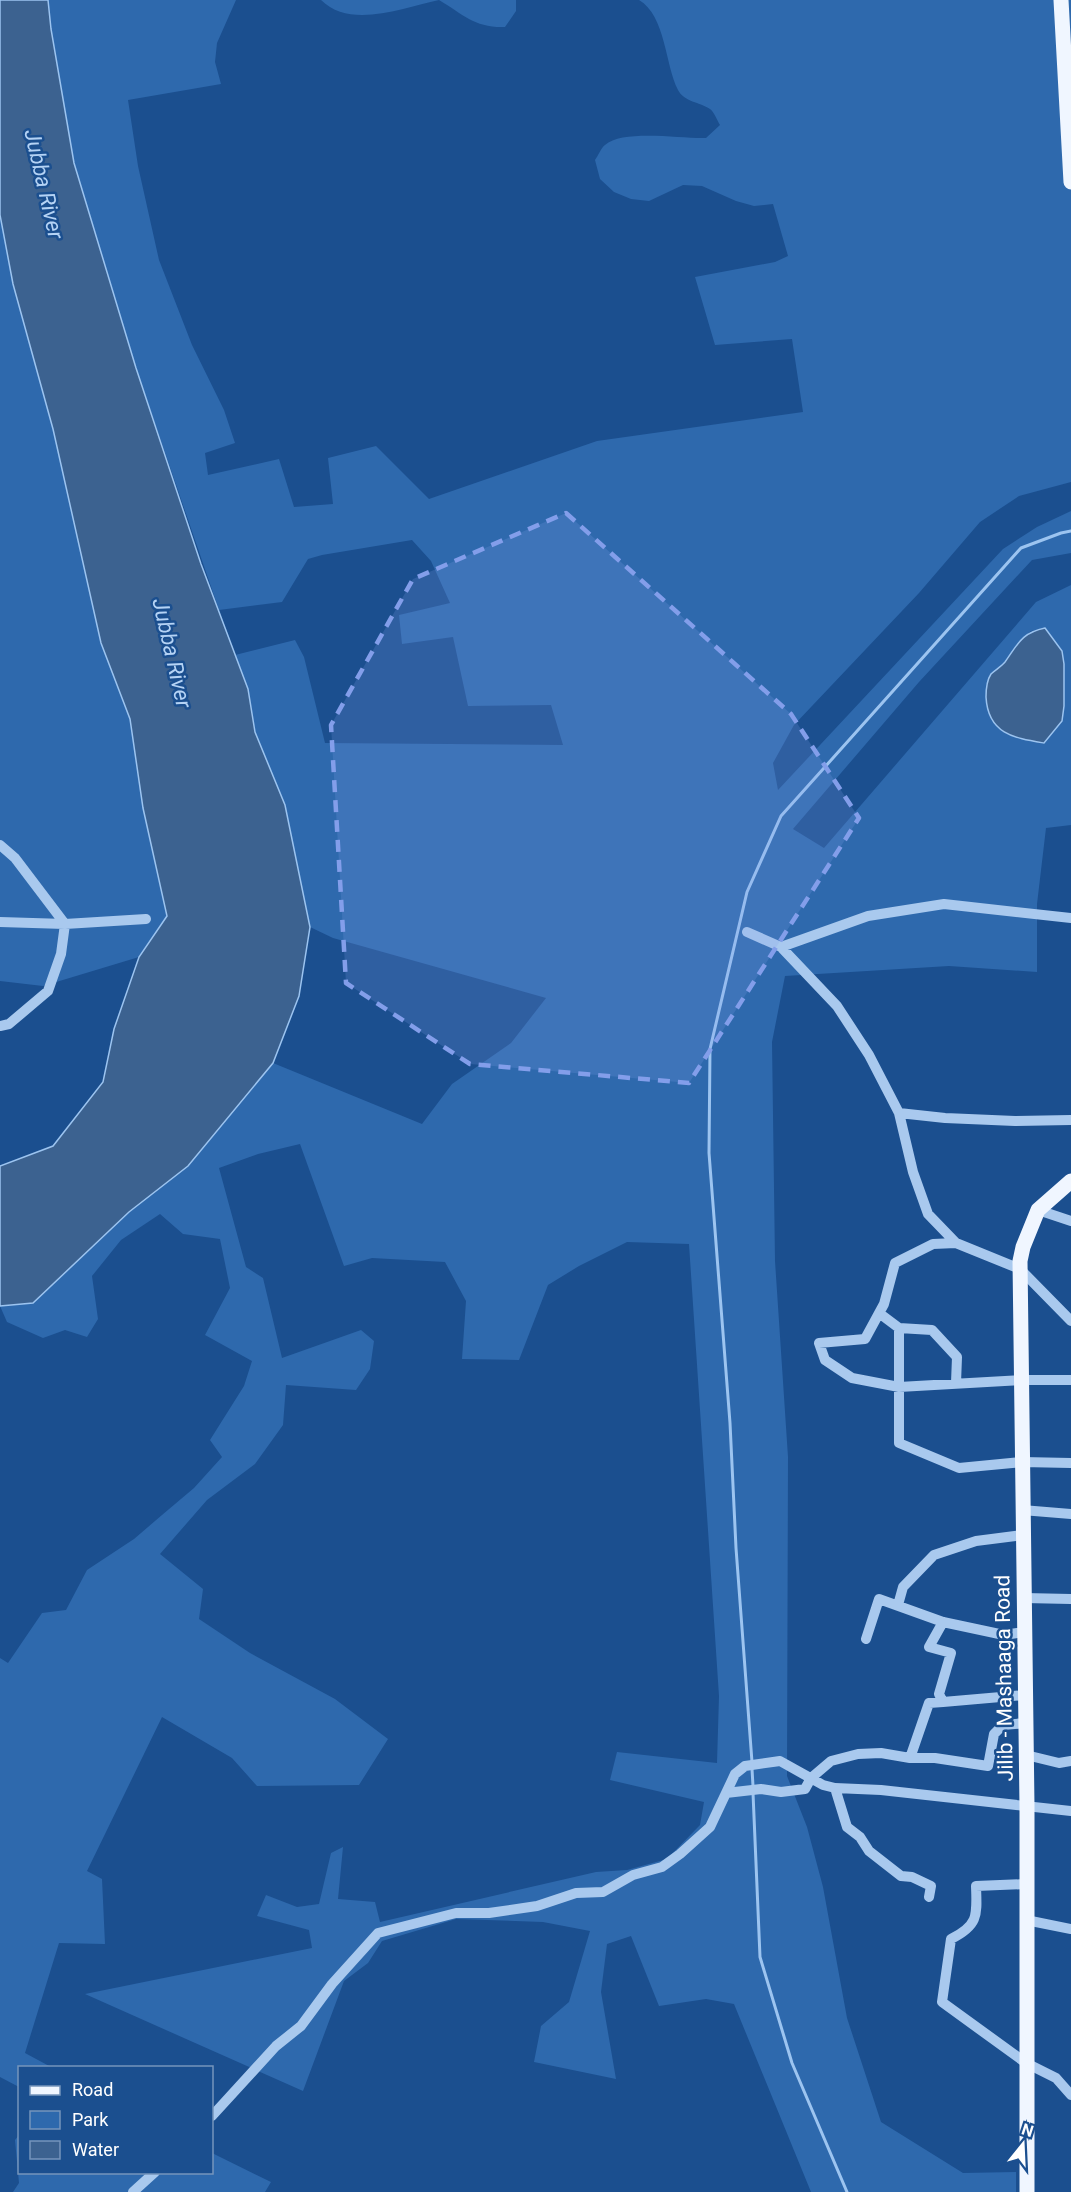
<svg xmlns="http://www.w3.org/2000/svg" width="1071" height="2192" font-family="Roboto,sans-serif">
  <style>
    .green { fill: #2e69ad; fill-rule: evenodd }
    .water { fill: #3c6290; stroke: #9cc4f0; stroke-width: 1.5 }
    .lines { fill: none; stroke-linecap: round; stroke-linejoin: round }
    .stream { stroke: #9cc4f0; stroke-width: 3 }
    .minor { stroke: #a9c9ee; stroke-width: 10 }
    .major { stroke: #f0f6ff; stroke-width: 15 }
    .marked { fill: #839eea; fill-opacity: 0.2; stroke: #839eea; stroke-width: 4.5; stroke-dasharray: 12 8; stroke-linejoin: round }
    .labels { text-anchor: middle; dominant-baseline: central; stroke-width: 5; stroke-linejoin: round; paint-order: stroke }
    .street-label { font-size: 21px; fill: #fff; stroke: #1b4f8f }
    .water-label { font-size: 22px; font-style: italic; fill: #b5d3f5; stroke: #1b4f8f }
  </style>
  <rect width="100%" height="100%" fill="#1b4f8f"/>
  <path class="green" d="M48,0H236L217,43L215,62L221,84L128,100L138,166L159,260L192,345L224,410L235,443L205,453L208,475L279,459L294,507L333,504L328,458L376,446L429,499L597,441L803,412L792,339L715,345L695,277L775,262L788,256L773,204L754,206L736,201L702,186L683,185L649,201L631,199L614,192L600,179L595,160C598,156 601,148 605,145C623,129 682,139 706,138L720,125C717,120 714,112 710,109C700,102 684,102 678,90C665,65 666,16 639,0H1071V482L1019,496L980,522L919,593L794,725L773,763L778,790L1003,549L1037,527L1071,511V553L1032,560L919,682L793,829L824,848L1036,602L1071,585V825L1046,828L1037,904V972L949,966L785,976L772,1042L775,1261L788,1457L787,1776L807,1827L823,1887L847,2018L881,2122L963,2173L1016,2172V2192H811L734,2004L706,1999L659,2006L631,1936L607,1944L601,1992L616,2079L534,2062L541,2026L569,2002L590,1931L543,1922L456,1919L382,1941L368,1963L344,1981L303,2091L85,1994L312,1948L309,1930L257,1916L266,1895L297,1907L319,1904L331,1853L343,1847L338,1899L375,1902L380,1922L596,1872L627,1870L667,1859L700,1825L704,1802L610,1780L617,1752L717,1763L719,1696L689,1244L627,1242L579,1266L548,1285L519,1360L462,1359L466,1301L445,1262L372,1258L344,1266L300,1144L258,1154L219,1168L246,1267L263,1278L282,1358L361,1330L374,1341L370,1369L356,1390L286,1385L283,1425L255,1464L207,1500L160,1554L203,1589L199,1619L250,1653L335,1699L388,1739L359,1785L257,1786L232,1758L162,1717L87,1871L102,1879L105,1944L59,1943L25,2053L51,2067L20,2068L19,2087L0,2077V1658L8,1663L42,1613L66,1610L87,1570L134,1539L162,1515L194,1488L222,1457L210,1440L244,1386L252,1361L205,1335L230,1288L220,1239L183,1234L160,1214L121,1240L92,1276L98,1319L87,1337L65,1330L43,1338L7,1322L0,1306L33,1303L129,1212L188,1166L273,1063L422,1124L452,1084L511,1043L546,998L333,938L310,927L285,805L255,732L248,689L235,655L295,640L304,657L325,743L563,745L551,705L468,706L453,637L402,644L399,615L450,603L431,561L412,540L322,555L308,559L282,602L219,610L136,368L74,163L51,29ZM1045,628L986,690L990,675L1002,665L1020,641L1031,631Z
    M321,0H516V11L505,27C475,28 464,15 439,0C404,7 351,30 321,0Z
    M0,215L13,284L53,429L101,643L130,719L143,808L167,916L139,957L43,986L0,981Z
    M19,2135L20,2172H212V2153L271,2182L265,2192H13L19,2183L15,2140Z"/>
  <path class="water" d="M0,0H48L51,29L74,163L136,368L201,564L248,689L255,732L285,805L310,927L299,996L273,1063L188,1166L129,1212L33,1303L0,1306V1166L53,1146L103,1082L114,1029L139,957L167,916L143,808L130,719L101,643L53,429L13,284L0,215Z
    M1045,628L1062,651L1064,664V706L1062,721L1044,743C1014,738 988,734 986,697C986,690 987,680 991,674C995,670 1001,667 1005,662C1018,644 1021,633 1045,628Z"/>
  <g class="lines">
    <path class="stream" d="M752,1762L736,1548L730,1423L709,1153L710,1049L747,892L781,816L1021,548L1061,533L1071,531
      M752,1769L753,1786
      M753,1793L760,1957L792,2063L847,2192"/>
    <path class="minor" d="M0,845L15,858L65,924L61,954L48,991L9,1024L0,1026
      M0,922L65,924L146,919
      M747,932L781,947L837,1006L869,1055L899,1113L913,1172L928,1214L956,1243L1020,1269L1071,1321
      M781,947L868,916L944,904L1071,918
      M899,1113L945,1118L1015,1121L1071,1120
      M1038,1210L1071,1221
      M956,1243L933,1244L895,1263L884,1304L865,1339L819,1343L825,1360L852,1378L899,1387L1023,1380H1071
      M879,1313L899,1328V1443L959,1468L1022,1462L1071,1463
      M899,1328L932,1330L957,1357L956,1383
      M1022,1510L1071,1514
      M1024,1598L1071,1599
      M898,1605L903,1587L934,1555L976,1541L1023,1535
      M866,1639L879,1599L943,1622L1004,1635L1024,1632
      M943,1702L1025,1695
      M1026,1755L1059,1763L1071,1761
      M910,1758L929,1703L943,1702L939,1694L951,1653L929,1647L943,1622
      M835,1788L847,1827L860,1837L869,1851L901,1876L912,1877L931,1886L929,1897
      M726,1793L761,1789L781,1792L805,1789L811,1778L831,1761L858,1754L881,1753L910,1758H935L988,1766L994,1734L1003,1725L1026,1723
      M1026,1884L976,1886C977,1915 979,1925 951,1939L942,2002L1026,2063L1056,2078L1071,2095
      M1026,1920L1071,1929
      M212,2116L276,2046L301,2026L332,1984L378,1933L456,1913H489L537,1906L576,1893L603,1892L633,1875L662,1867L680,1854L710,1827L735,1774L745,1766L780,1761L823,1785L835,1788L881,1790L1071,1811
      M133,2192L155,2172"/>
    <path class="major" d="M1061,0L1071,182
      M1027,2192V1807L1020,1261L1023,1247L1038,1210L1071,1181"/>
  </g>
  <path class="marked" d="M566,513L791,714L859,818L689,1083L470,1064L346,983L331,725L413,579Z"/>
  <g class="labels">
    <g class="street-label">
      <text transform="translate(1004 1678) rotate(-91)">Jilib - Mashaaga Road</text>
    </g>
    <g class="water-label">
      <text transform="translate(44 184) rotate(77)">Jubba River</text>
      <text transform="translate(172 653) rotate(77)">Jubba River</text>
    </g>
  </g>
  <rect x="18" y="2066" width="195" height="108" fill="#1b4f8f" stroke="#7695bc" stroke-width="1.5"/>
  <rect x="30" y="2086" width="30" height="9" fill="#f0f6ff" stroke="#7695bc" stroke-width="1.5"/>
  <text x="72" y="2096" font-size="18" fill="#ffffff">Road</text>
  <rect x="30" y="2111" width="30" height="18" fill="#2e69ad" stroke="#7695bc" stroke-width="1.5"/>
  <text x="72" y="2126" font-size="18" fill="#ffffff">Park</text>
  <rect x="30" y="2141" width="30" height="18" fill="#3c6290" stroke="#7695bc" stroke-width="1.5"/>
  <text x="72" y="2156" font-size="18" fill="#ffffff">Water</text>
  <g transform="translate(1023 2144) rotate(18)" stroke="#1b4f8f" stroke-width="4.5" paint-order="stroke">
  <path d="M0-4.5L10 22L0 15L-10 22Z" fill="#ffffff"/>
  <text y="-9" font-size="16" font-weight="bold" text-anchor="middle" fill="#ffffff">N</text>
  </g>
</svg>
